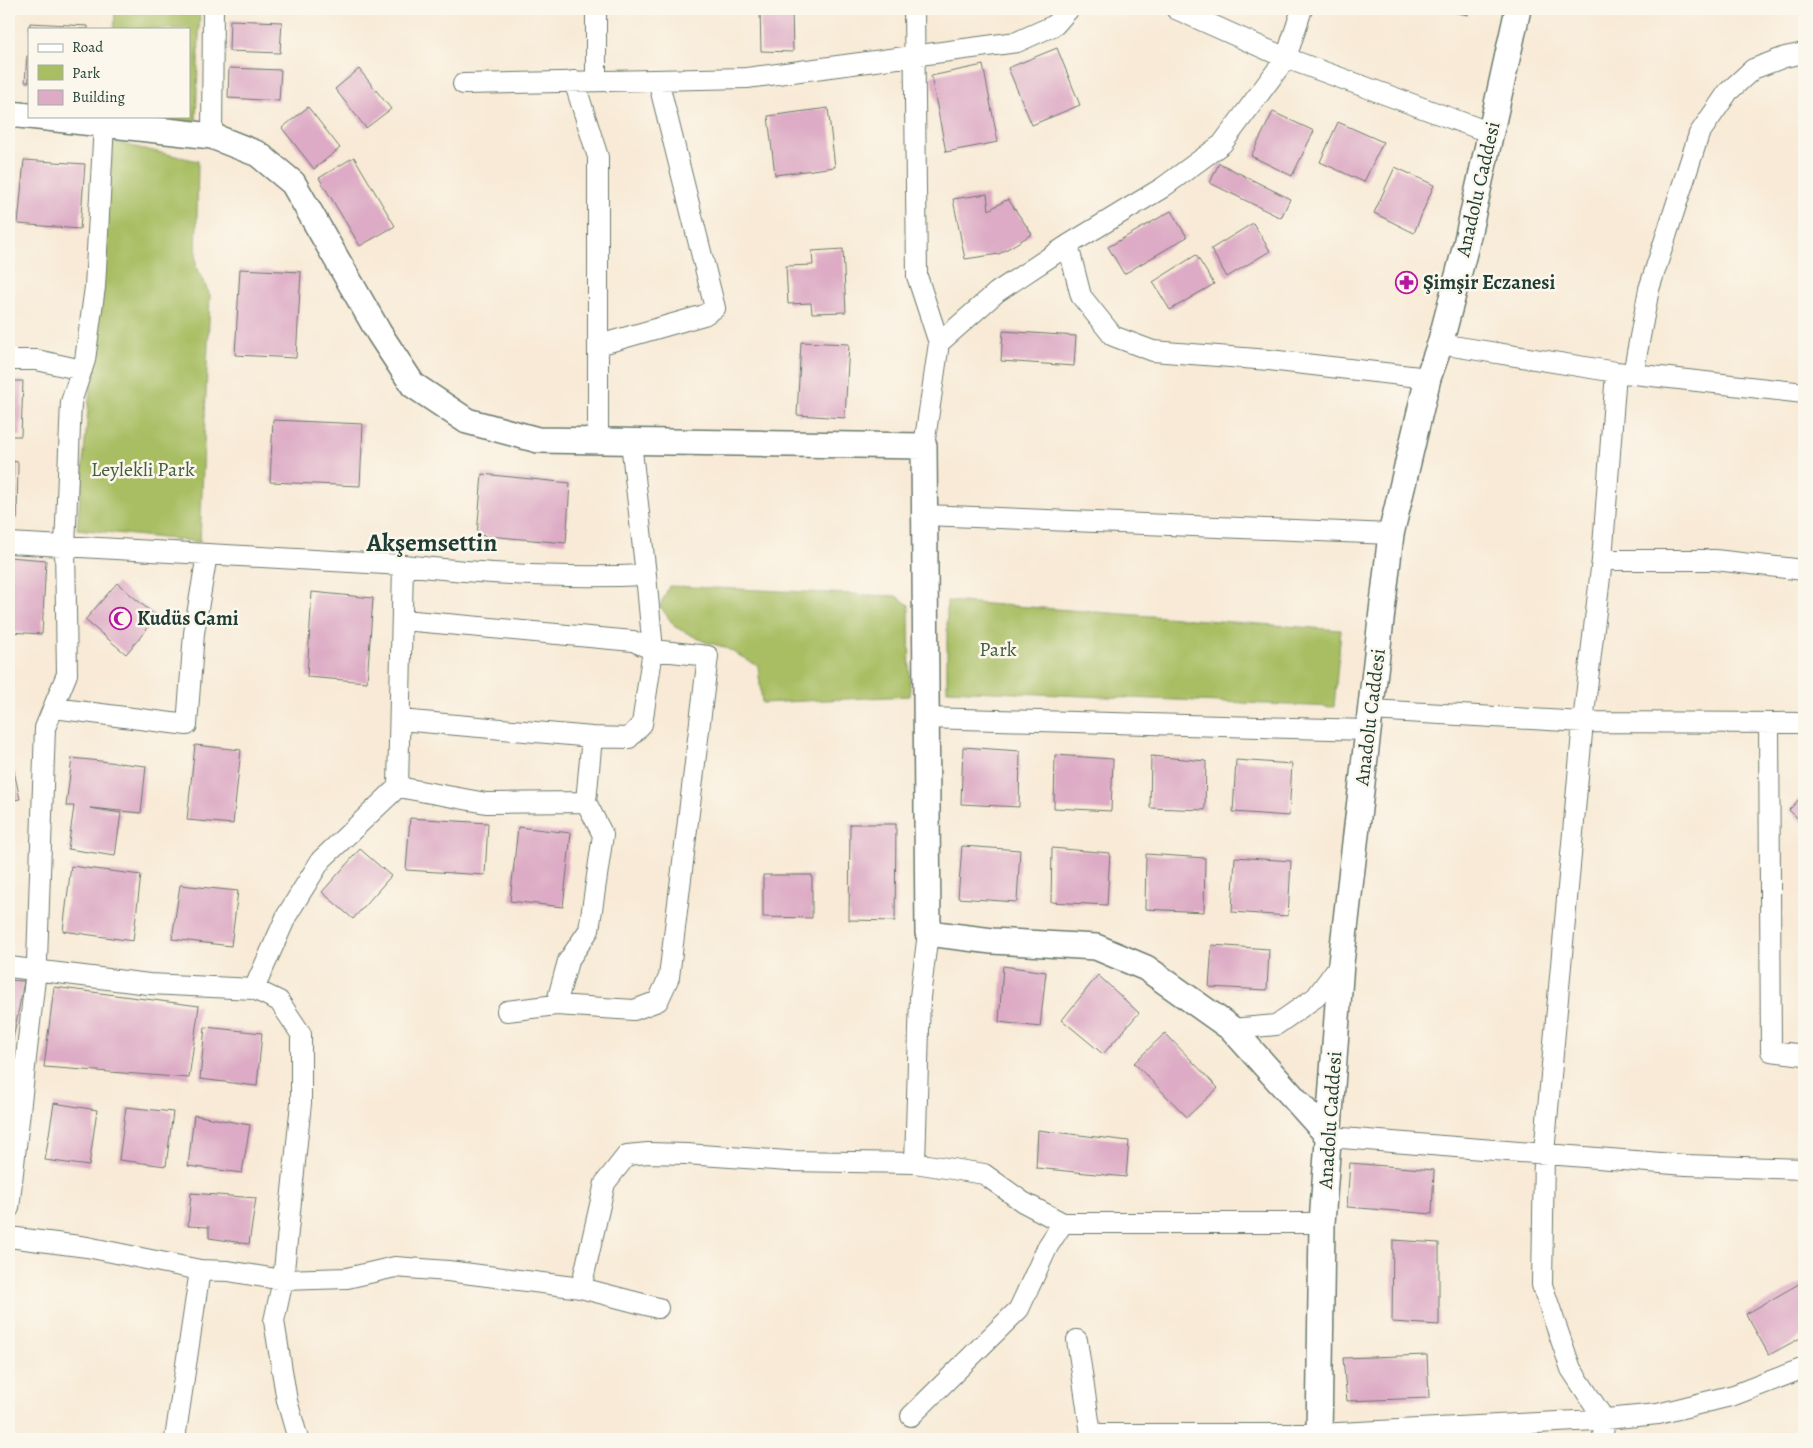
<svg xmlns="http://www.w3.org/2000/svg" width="1813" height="1448" font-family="Alegreya,serif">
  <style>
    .green { fill: #a9be63; stroke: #647e4c }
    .building { fill: #ddabc5 }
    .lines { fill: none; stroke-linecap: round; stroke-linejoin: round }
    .minor-casing { stroke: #6b7a6d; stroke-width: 22 }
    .tertiary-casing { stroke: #6b7a6d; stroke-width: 28 }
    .minor { stroke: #fff; stroke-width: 20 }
    .tertiary { stroke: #fff; stroke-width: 25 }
    .labels { text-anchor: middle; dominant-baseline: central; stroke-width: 5; stroke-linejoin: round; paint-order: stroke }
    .street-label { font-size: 20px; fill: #1f3d34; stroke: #fbf7ec }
    .poi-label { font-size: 20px; font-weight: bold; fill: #1f3d34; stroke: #fbf7ec; text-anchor: start }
    .park-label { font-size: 20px; fill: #425d40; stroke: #fbf7ec }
    .district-label { font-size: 25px; font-weight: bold; fill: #1f3d34; stroke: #fbf7ec }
  </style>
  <rect width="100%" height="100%" fill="#fbf7ec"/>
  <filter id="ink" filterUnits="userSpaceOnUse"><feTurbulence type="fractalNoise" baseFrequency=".02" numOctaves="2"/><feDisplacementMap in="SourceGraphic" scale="10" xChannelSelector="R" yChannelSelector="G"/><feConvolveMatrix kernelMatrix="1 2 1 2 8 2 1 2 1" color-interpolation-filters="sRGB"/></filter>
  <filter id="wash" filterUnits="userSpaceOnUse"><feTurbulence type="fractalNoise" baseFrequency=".0096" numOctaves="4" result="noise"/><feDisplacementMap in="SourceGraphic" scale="20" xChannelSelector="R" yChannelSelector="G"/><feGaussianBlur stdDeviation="1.12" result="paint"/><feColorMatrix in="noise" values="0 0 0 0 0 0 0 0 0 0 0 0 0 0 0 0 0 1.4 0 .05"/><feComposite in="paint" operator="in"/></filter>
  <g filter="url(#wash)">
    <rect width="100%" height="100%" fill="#f8ead6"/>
    <path class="green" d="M115,9H200L196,123L127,116H189V29H114Z
      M113,142L198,161L196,267L210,295L200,542L77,529Z
      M669,586L896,596L909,605L910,696L762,703L758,666L724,647L705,642L675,627L660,606Z
      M947,601L1341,630L1334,707L947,690Z"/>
    <g id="blocks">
      <path class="building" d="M760,9H792L793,52L761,51Z
        M1439,9H1469L1468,15Z
        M230,20L282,22L280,53L229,51Z
        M30,23L88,26V29H29Z
        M1057,48L1080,105L1032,125L1008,68Z
        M27,56H29V82H25Z
        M983,65L998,142L946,152L931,76Z
        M229,68L281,70L279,101L228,98Z
        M359,69L391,109L366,128L335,89Z
        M308,107L340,148L314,169L282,128Z
        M828,108L835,167L775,175L768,116Z
        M1273,112L1314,131L1292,176L1251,156Z
        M1338,122L1383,142L1364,182L1320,162Z
        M354,157L395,226L360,246L319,178Z
        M24,160L85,164L80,229L18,224Z
        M1219,163L1290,199L1281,218L1210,183Z
        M1395,167L1434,185L1414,233L1374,213Z
        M987,194L989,210L1008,199L1032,234L999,254L965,259L953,199Z
        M1171,211L1187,237L1124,274L1108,247Z
        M1253,223L1270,251L1227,277L1211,249Z
        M843,249L846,312L812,313L811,303L788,304L786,266L813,265L812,251Z
        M1196,255L1214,284L1170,310L1153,282Z
        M240,269L301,272L296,358L235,355Z
        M1003,331L1076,336L1074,366L1001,361Z
        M801,342L849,344L845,418L797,415Z
        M9,381H23L21,436H9Z
        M273,420L363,424L360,486L270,482Z
        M9,461L18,462L17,519L9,518Z
        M482,474L570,483L566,543L477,535Z
        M9,557L46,560L42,634L9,632Z
        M117,583L157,617L126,654L85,620Z
        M312,592L373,598L367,682L307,677Z
        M195,745L241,750L233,824L187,820Z
        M963,747L1020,751L1019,807L961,804Z
        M9,748L20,799L9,801Z
        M1055,755L1113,759L1111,811L1054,808Z
        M1151,756L1206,761L1205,810L1150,808Z
        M72,758L146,766L141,813L90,808L121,813L115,856L68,849L74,806H66Z
        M1236,760L1292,764L1289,816L1233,812Z
        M1804,794V824L1789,810Z
        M410,818L488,823L485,875L406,870Z
        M850,824H896L895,921L849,920Z
        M518,827L571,833L563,907L510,901Z
        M962,846L1020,850L1017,902L958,898Z
        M1052,848L1110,853L1107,905L1051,902Z
        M360,849L391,876L353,919L322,892Z
        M1146,854L1205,858L1204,912L1145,909Z
        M1235,857L1291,861L1288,916L1232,912Z
        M71,866L141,875L133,941L63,931Z
        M763,875H812V918L763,917Z
        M180,885L238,891L231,946L172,939Z
        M1212,945L1269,949L1267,990L1209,987Z
        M1003,966L1046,972L1040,1027L999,1022Z
        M1098,975L1139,1013L1103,1054L1062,1020Z
        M9,980L24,981L11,1050H9Z
        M54,987L199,1006L189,1078L44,1067Z
        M205,1027L262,1033L257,1086L200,1079Z
        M1165,1033L1218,1088L1187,1117L1134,1063Z
        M54,1103L97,1110L89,1166L45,1160Z
        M126,1107L173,1112L166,1166L119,1160Z
        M194,1115L250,1125L242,1173L188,1166Z
        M1038,1130L1129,1141L1126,1177L1036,1168Z
        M1350,1163L1434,1170L1432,1214L1347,1207Z
        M191,1193L256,1198L249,1244L209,1238V1227L188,1226Z
        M1393,1240L1439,1243V1325L1392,1322Z
        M1804,1281V1336L1769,1355L1746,1314Z
        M1427,1355L1429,1398L1347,1401L1343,1358Z"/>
    </g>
  </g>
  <g filter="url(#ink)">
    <use href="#blocks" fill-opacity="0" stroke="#6b7a6d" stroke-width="1"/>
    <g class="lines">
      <defs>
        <path id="minor" d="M914,9L917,276L939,343L924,446
          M1176,9L1286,58L1491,133
          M574,81L598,157V441
          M596,81V9
          M463,84L747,78L1017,42L1055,25L1069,9
          M212,136L213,9
          M1068,245L1081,296L1113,336L1153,351L1269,360L1428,378
          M939,343L997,292L1068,245L1162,188L1222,144L1286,58L1302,9
          M1440,344L1616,372L1804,393
          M599,345L704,315L715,308L658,80
          M9,360H37L82,370
          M1616,372L1602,560H1715L1804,570
          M1633,374L1649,289L1699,134L1728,92L1753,69L1785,57L1804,53
          M631,442L646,575
          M925,515L1391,534
          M9,543L403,565
          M1602,560L1583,722L1544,1153L1542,1285L1571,1369L1604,1419L1603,1439
          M403,620L633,641L653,650L708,656L669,977L658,1001L634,1010L556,1005L507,1011
          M54,708L187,725L194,633L207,554
          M1371,710L1583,722L1804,723
          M926,718L1368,730
          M1769,723L1771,1051L1804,1055
          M398,787L403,565C484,574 565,579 646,575L653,650L642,724L629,738L592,737L400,720
          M9,967L149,984L254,989L279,1001L301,1034V1103L283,1280L274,1321L287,1401L298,1439
          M254,989L287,915L321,860L398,787L486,803L586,802
          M556,1005L568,961L589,930L603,835L586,802L592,737
          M1232,1029L1276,1025L1316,997L1341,963
          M1329,1137L1686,1165L1804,1169
          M915,1163L920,997L928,933
          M9,1208L37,961L45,728L67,674L65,547L71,402L85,360L95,287L104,124
          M9,1237L87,1247L200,1270L228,1271L283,1280L347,1278L395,1267L448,1271L581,1288
          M658,1308L581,1288L605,1183L627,1155L648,1153L686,1154L788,1161L915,1163L984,1174L1023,1202L1063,1223H1322
          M1077,1340L1091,1434L1090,1439
          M911,1416L1019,1309L1048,1246L1063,1223
          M1091,1434H1319L1596,1420L1658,1414L1734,1395L1804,1368
          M175,1439L200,1270"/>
        <path id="tertiary" d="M9,114L29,116
          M29,116L212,136L258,154L293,183L379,333L413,385L467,421L538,440L924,446L928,933L992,941L1096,947L1146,968L1232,1029L1329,1137
          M1319,1439L1322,1223L1341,963L1391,534L1428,378L1440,344L1465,249L1518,9"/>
      </defs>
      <use href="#minor" class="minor-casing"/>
      <use href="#tertiary" class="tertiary-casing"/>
      <use href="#minor" class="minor"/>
      <use href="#tertiary" class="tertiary"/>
    </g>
  </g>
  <defs>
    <symbol id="pharmacy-ring" viewBox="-11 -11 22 22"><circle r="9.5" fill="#fbf7ec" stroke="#b5179e" stroke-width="1.5"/><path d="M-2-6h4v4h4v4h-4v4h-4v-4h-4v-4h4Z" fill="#b5179e"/></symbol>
    <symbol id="mosque-ring" viewBox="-11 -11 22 22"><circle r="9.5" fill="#fbf7ec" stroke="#b5179e" stroke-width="1.5"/><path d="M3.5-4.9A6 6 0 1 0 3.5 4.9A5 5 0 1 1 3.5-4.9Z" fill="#b5179e"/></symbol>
  </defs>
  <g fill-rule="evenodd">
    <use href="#pharmacy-ring" x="1394" y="270" width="25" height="25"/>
    <use href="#mosque-ring" x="108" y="606" width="25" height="25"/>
  </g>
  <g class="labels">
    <g class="street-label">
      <text transform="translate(1478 189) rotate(-77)">Anadolu Caddesi</text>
      <text transform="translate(1370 717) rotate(-83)">Anadolu Caddesi</text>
      <text transform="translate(1330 1120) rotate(-86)">Anadolu Caddesi</text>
    </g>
    <g class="poi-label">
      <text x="1423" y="282">Şimşir Eczanesi</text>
      <text x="137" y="618">Kudüs Cami</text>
    </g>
    <g class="park-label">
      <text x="143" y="469">Leylekli Park</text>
      <text x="998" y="649">Park</text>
    </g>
    <g class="district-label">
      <text x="432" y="543">Akşemsettin</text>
    </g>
  </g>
  <rect width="1813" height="1448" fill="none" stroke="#fbf7ec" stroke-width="30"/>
  <rect x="28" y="28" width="162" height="90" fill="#fbf7ec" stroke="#a3ada2"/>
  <rect x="38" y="44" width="25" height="8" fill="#ffffff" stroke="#a3ada2"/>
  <text x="72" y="52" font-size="15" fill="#1f3d34">Road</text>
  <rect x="38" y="65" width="25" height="15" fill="#a9be63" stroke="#a3ada2"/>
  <text x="72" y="78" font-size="15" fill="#1f3d34">Park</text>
  <rect x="38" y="90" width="25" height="15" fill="#ddabc5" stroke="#a3ada2"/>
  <text x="72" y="102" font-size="15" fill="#1f3d34">Building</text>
</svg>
